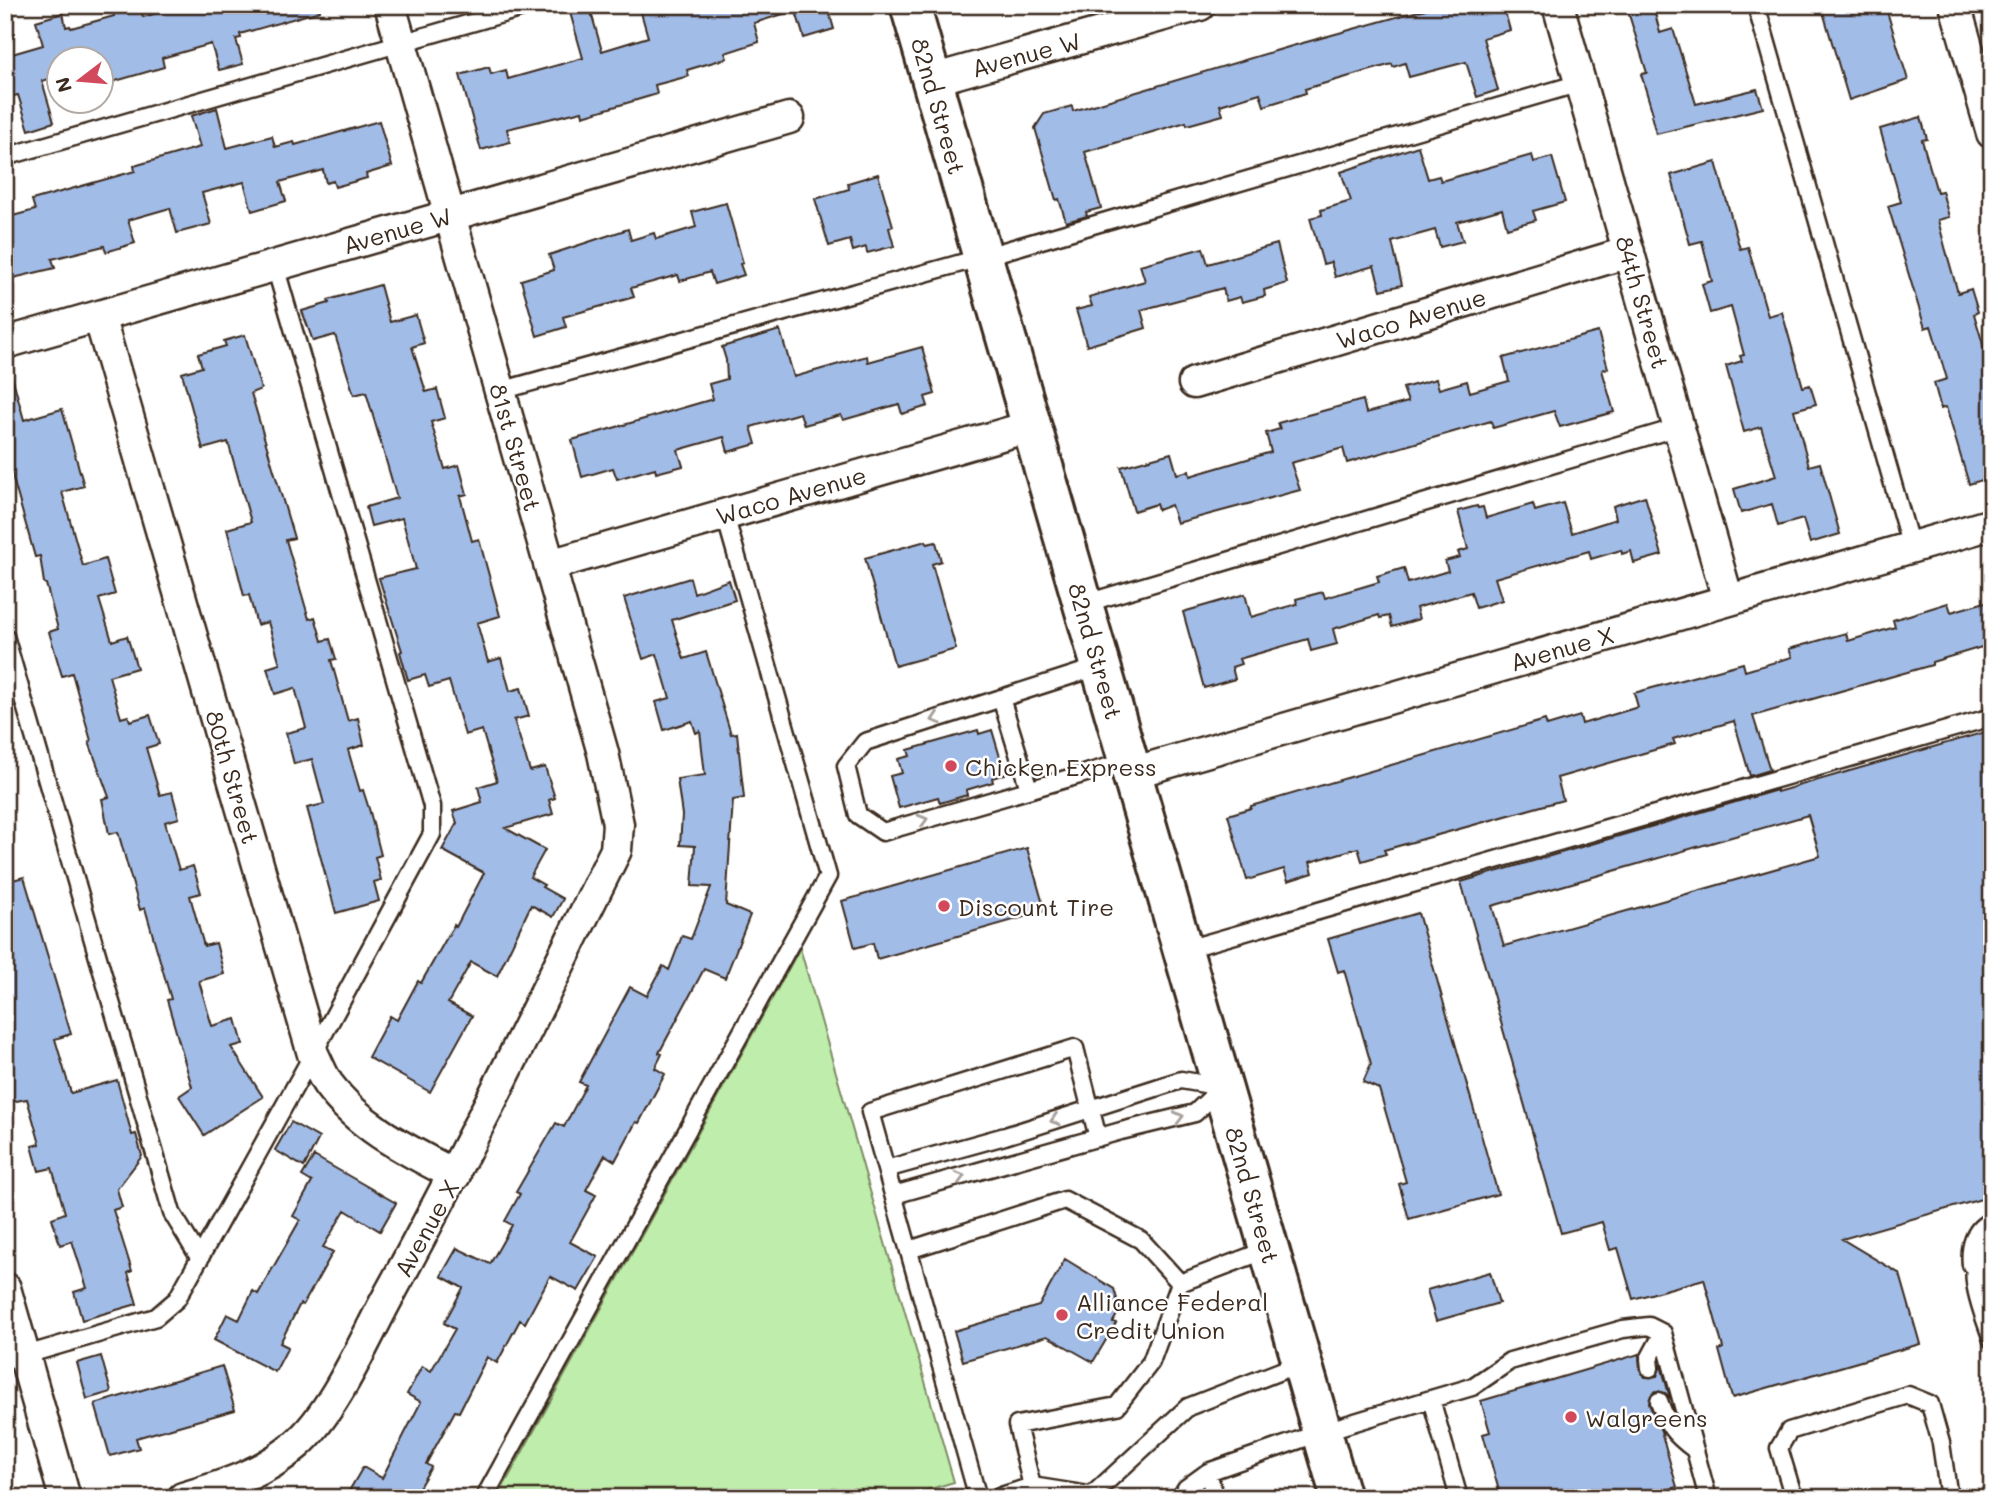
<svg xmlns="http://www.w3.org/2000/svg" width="1997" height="1503" font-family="Mali,sans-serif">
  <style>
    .green { fill: #bfedab; stroke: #7d8c64; stroke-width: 2 }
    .building { fill: #a2bce8; stroke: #3b2a1e; stroke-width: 2; fill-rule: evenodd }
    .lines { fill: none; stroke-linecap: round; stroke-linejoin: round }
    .lane-casing { stroke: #3b2a1e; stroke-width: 21 }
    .street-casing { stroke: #3b2a1e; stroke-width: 35 }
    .secondary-casing { stroke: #3b2a1e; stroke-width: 44 }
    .lane { stroke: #fff; stroke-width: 16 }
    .street { stroke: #fff; stroke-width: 30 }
    .secondary { stroke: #fff; stroke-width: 38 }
    .oneway { stroke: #a79f9a }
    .poi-dot { fill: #d1495b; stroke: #fff; stroke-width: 2.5 }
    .labels { text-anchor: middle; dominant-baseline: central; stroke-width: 5; stroke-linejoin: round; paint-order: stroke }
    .street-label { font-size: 24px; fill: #3b2a1e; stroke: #fff }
    .poi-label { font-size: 24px; fill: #3b2a1e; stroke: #fff; text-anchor: start }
  </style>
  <rect width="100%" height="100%" fill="#fff"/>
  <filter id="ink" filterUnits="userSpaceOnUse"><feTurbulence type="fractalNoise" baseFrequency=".0143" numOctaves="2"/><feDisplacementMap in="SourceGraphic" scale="14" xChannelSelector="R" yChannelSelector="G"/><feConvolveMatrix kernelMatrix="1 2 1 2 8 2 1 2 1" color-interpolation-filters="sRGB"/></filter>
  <g filter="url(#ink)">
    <path class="green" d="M800,948L954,1482L900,1498H497Z"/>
    <path class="building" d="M111,5H140L143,17L186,5H319L320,11L240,34L241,38L236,39L243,64L219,70L211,44L162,58L164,67L102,85V60H60V76L42,81L54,122L29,130L18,95L5,98V56L43,45L36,21L63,13L66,27L70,26L71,28L114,16Z
      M583,5H589L602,51L648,37L640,9L655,5H792L793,11L754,23L759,42L725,53L727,58L687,70L689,76L655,85L657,94L583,116L582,111L507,129L510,142L481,150L460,75L489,67L491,74L506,70L508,79L583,58L569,9Z
      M794,5H827L834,29L804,38Z
      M1440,5H1503L1510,30L1483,38L1498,90L1477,97L1466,62L1409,77L1405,63L1393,67L1392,64L1305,89L1306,93L1264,106L1260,93L1220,105L1223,115L1187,125L1186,122L1085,152L1101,208L1086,212L1087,216L1066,222L1059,199L1056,200L1035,128L1044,114L1072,106L1073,111L1292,46Z
      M1626,5H1653L1660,33L1673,29L1696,104L1757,89L1763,108L1656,134L1651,115L1653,114L1641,74L1647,73Z
      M1821,5H1885L1908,80L1849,100Z
      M217,108L227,148L272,136L275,147L294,142L295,145L379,121L392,166L366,174L367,178L335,187L333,181L326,183L323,170L280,182L286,201L252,211L244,182L202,193L211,224L177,233L170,208L128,220L135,243L106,252L104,246L52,259L55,268L5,280V218L35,210L32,200L135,171L134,166L200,147L191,116Z
      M1921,117L1927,139L1922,140L1937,192L1942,191L1949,217L1938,220L1945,247L1958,293L1971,289L1978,312L1974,314L1992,374V477L1969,484L1946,407L1941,409L1934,383L1947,379L1931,326L1925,328L1888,206L1901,202L1880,129Z
      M1418,146L1428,179L1439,176L1441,181L1532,155L1534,162L1552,157L1565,202L1533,211L1536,220L1507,228L1502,209L1457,222L1463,241L1440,247L1435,230L1392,242L1402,285L1381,290L1374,266L1335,277L1331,262L1323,264L1310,218L1322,215L1321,210L1351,201L1341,172Z
      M1716,162L1740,249L1748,247L1768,316L1782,312L1803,387L1810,385L1816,404L1794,410L1809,466L1820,463L1840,534L1810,543L1803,519L1778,526L1772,504L1741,513L1734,489L1776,476L1761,427L1744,432L1726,366L1742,361L1740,356L1744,355L1731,307L1710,313L1702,284L1712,281L1702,241L1690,244L1671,175Z
      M878,174L893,226L889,228L894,246L867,253L866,247L853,251L850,240L829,246L815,199L849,189L848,183Z
      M726,203L743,263L740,264L744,275L714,284L710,272L680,281L678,275L631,288L634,297L563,317L566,327L537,336L521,280L554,270L549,255L628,229L631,240L654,233L656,239L696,227L692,212Z
      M1277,244L1287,283L1264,290L1265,296L1242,302L1240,297L1226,301L1223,288L1141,310L1146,328L1087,346L1076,310L1092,306L1089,297L1145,281L1140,265L1203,248L1208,264Z
      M380,285L390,322L416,315L424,343L412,347L426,392L437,389L445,418L431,422L445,469L459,465L467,494L460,496L472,541L479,539L500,616L477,623L488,662L501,658L510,691L521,688L529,716L514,720L530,771L545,767L555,798L549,800L553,814L505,828L545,850L530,877L544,885L542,887L563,899L553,917L531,905L497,976L471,962L448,1003L472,1016L430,1092L368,1057L390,1016L397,1020L418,981L421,983L454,925L456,927L484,873L442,850L457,823L453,811L482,802L478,787L497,781L482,730L465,735L449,681L429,687L425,675L408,680L400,652L402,651L379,578L416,569L402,518L371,526L366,507L397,498L366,392L354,395L335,335L313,341L302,311L329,303L328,300Z
      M780,330L794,377L867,356L868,362L922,347L935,394L925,397L928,406L902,414L899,404L843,420L841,415L804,425L800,413L751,427L756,444L728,452L724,437L678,450L683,466L656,473L655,468L617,479L613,468L582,477L572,440L713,399L709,384L727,379L726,360L722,347Z
      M1598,332L1608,368L1602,370L1614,412L1560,427L1554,411L1493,428L1491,421L1347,463L1343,448L1291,463L1300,490L1177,523L1171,505L1158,510L1156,504L1134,511L1121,467L1171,453L1177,474L1189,471L1190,476L1271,452L1266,433L1280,429L1278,423L1363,400L1366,413L1408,402L1403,388L1436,379L1439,389L1467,381L1470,392L1509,381L1503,358Z
      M245,335L261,389L251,393L294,538L286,540L309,619L315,617L322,641L330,639L336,659L331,660L348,721L358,718L364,745L348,750L360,791L363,790L370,812L381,855L375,857L381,880L374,882L379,901L336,913L307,808L324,804L312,759L294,764L286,733L306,728L295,688L275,694L267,668L280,664L268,622L257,625L249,595L244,596L227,529L251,522L228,442L203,449L182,373L202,367L198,354L226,346L224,341Z
      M12,376L24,420L62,409L84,486L62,492L83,566L105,559L115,594L99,599L112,641L127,636L137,668L109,676L121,718L128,716L130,721L150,715L159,744L146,748L160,795L172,792L179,818L165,822L179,870L193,866L201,893L190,896L204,946L216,943L224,974L199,981L212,1026L236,1019L243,1044L231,1047L263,1097L204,1135L179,1096L192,1087L167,1000L171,999L145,908L140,910L118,832L109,834L102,799L109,797L89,742L91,741L72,673L62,676L49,632L58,629L46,584L44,583L40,556L35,557L5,450V377Z
      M1645,496L1662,555L1634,563L1631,551L1622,554L1621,550L1591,559L1589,551L1495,578L1502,600L1476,608L1471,592L1416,608L1419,619L1392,627L1389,616L1380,618L1379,615L1333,629L1337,644L1311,651L1308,639L1239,659L1241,664L1232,667L1235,679L1204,688L1183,612L1245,594L1251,617L1297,604L1296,599L1323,592L1325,598L1379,582L1377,576L1404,568L1408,583L1448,571L1445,561L1460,557L1458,552L1468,549L1458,511L1477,506L1478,508L1483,507L1486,518L1533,504L1535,511L1563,503L1572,533L1616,519L1613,506Z
      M926,541L927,544L936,542L941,561L932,564L956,649L895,666L865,558Z
      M690,578L694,593L729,580L735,600L672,620L684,659L706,652L731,734L737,733L744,798L733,800L726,905L750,915L725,978L704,969L659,1053L662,1054L655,1068L665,1074L639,1123L636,1122L615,1161L605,1155L586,1190L596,1195L570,1242L598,1257L578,1291L550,1276L525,1323L520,1320L497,1363L487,1357L459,1412L455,1411L426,1464L431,1467L414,1496L418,1498H360L349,1491L363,1467L382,1478L421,1402L407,1394L422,1366L431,1371L455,1329L444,1323L463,1288L441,1276L457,1248L490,1264L512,1225L505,1221L520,1194L516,1192L556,1123L564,1127L586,1085L579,1082L630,987L647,996L663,966L669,970L682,936L691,939L711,887L692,886L695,846L680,845L682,815L677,779L705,775L700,731L696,733L692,721L664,730L656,702L670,698L657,654L643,659L624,598Z
      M1992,600V644L1932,662V665L1753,716L1770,770L1750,776L1734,721L1673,739L1675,744L1557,778L1563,800L1384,850L1386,854L1362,861L1358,848L1310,862L1313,873L1288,881L1284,869L1247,880L1228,815L1251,808V806L1545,720L1547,726L1580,716L1582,724L1638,707L1634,693L1743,663L1745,671L1792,657L1789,649L1846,633L1848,641L1895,627L1893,620L1948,603L1951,612Z
      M978,730L979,734L992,730L1005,774L992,778L993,782L966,790L967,795L940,803L938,797L899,808L890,776L902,773L898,759L910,756L908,750Z
      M1992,730V1196L1842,1239L1900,1274L1920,1344L1732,1398L1719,1350L1723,1348L1704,1279L1633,1299L1618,1248L1610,1250L1602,1222L1561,1233L1461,882L1777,790V792ZM1808,815L1820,856L1504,946L1492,906Z
      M1027,848L1045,911L877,959L873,943L855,948L842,901Z
      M24,877L71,1034L55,1039L71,1093L117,1080L132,1135L136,1134L142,1156L117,1189L122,1207L113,1210L132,1271L128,1273L137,1304L82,1320L74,1292L87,1288L72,1241L60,1245L52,1218L65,1213L52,1168L39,1171L32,1146L40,1144L27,1099L5,1103V1074L11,1073L5,1054V882Z
      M1418,913L1498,1194L1409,1219L1399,1184L1406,1182L1379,1089L1363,1082L1371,1064L1344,970L1338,972L1328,939Z
      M291,1122L319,1138L304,1167L275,1150Z
      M314,1156L396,1203L380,1231L345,1210L323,1247L333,1252L303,1305L300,1304L280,1343L288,1347L275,1372L214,1340L227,1314L239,1320L253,1291L258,1294L300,1220L293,1216L312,1182L302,1176Z
      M1065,1259L1114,1289L1120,1309L1113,1322L1116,1323L1093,1362L1047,1336L963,1361L954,1331L1039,1306Z
      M1490,1272L1499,1303L1436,1321L1427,1290Z
      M1639,1354L1640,1370L1645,1377L1657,1376L1661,1365L1670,1398L1665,1393L1656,1391L1651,1395L1649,1404L1661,1431L1677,1487L1640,1498H1501L1483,1434L1490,1432L1481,1401Z
      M101,1356L111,1392L87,1399L77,1363Z
      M222,1366L235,1410L136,1438L139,1448L110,1456L95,1404Z"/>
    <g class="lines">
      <defs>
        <path id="lane" d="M1756,5L1911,547
          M5,157L533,5
          M500,391L983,257L1580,83
          M1083,604L1679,427
          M5,636L172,1213L200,1259
          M1101,666L865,742L846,766L858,815L883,832L1128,761
          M1001,698L1029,789
          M1183,950L1992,717
          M886,1169L1005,1136L1181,1080L1222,1087L1195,1113L1121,1131L894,1195
          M1992,1246C1957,1259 1984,1314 1992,1340
          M909,1250L1065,1200L1141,1240L1180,1283
          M1971,1265C1969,1247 1974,1227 1992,1221
          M5,1361L156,1317L177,1299L313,1054L432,834V806L275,266
          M1650,1368L1649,1359L1663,1333
          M1431,1399L1472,1387L1510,1361L1623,1329L1649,1326L1663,1333L1708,1498
          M1659,1401C1668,1426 1673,1434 1695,1450
          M1089,1495L1032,1486L1017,1425L1117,1406L1151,1362L1180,1283L1269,1249
          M484,1498L828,876L725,515
          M978,1498L870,1112L1075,1048L1098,1138
          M995,1498L1032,1486
          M1089,1498L1188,1407L1301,1363
          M1180,1498L1186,1488L1208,1472
          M1215,1498L1208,1472L1322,1432L1431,1399L1459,1498
          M1794,1498L1779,1448L1789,1431L1908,1395L1930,1404L1941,1443L1949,1498"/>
        <path id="street" d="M1558,5L1728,600
          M1955,5L1992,133
          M932,80L1200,5
          M99,316L313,1054C318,1064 322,1075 328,1084C360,1128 407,1150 455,1175
          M5,343L789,118
          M1194,383L1629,252
          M550,565L1032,426
          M1132,773L1992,524
          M5,1288L65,1498
          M183,1498C224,1486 265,1473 297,1444C334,1412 365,1339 389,1295C469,1149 542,999 616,850L618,824L603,753L390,5"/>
        <path id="secondary" d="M910,5L1341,1498"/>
      </defs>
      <use href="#lane" class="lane-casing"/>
      <use href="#street" class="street-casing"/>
      <use href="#secondary" class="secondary-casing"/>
      <use href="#lane" class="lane"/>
      <use href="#street" class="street"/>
      <use href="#secondary" class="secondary"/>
    </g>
    <defs><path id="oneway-chevron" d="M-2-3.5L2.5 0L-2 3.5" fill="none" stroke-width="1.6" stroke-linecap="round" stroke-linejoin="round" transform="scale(1.75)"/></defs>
    <g class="oneway">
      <use href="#oneway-chevron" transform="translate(936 719) rotate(162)"/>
      <use href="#oneway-chevron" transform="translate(923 820) rotate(-16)"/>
      <use href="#oneway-chevron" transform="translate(1179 1117) rotate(-14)"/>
      <use href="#oneway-chevron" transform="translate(1055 1120) rotate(162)"/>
      <use href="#oneway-chevron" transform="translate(960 1177) rotate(-16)"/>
    </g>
  </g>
  <g class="poi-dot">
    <circle cx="951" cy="766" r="7"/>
    <circle cx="944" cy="906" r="7"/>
    <circle cx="1062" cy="1315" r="7"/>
    <circle cx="1571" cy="1417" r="7"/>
  </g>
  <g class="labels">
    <g class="street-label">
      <text transform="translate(1026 54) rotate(-15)">Avenue W</text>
      <text transform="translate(939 106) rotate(74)">82nd Street</text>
      <text transform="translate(397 230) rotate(-16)">Avenue W</text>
      <text transform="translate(1643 302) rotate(74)">84th Street</text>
      <text transform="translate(1411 318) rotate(-17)">Waco Avenue</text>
      <text transform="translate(516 447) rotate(74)">81st Street</text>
      <text transform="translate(791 495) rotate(-16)">Waco Avenue</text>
      <text transform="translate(1562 648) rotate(-16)">Avenue X</text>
      <text transform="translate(1096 651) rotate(74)">82nd Street</text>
      <text transform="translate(233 777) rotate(74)">80th Street</text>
      <text transform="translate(1253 1195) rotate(74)">82nd Street</text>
      <text transform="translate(426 1228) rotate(-61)">Avenue X</text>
    </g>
    <g class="poi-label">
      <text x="965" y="766">Chicken Express</text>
      <text x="958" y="906">Discount Tire</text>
      <text x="1076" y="1301">Alliance Federal<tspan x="1076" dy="28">Credit Union</tspan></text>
      <text x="1585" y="1417">Walgreens</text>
    </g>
  </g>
  <rect width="1997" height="1503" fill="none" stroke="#fff" stroke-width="28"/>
  <rect x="14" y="14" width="1969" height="1475" fill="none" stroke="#3b2a1e" stroke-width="2.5" filter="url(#ink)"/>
  <g transform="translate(80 80) rotate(254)"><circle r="33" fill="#ffffff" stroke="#b1aaa5" stroke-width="2"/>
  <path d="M0-5L12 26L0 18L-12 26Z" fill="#d1495b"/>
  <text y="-10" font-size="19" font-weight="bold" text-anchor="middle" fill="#3b2a1e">N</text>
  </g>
</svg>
